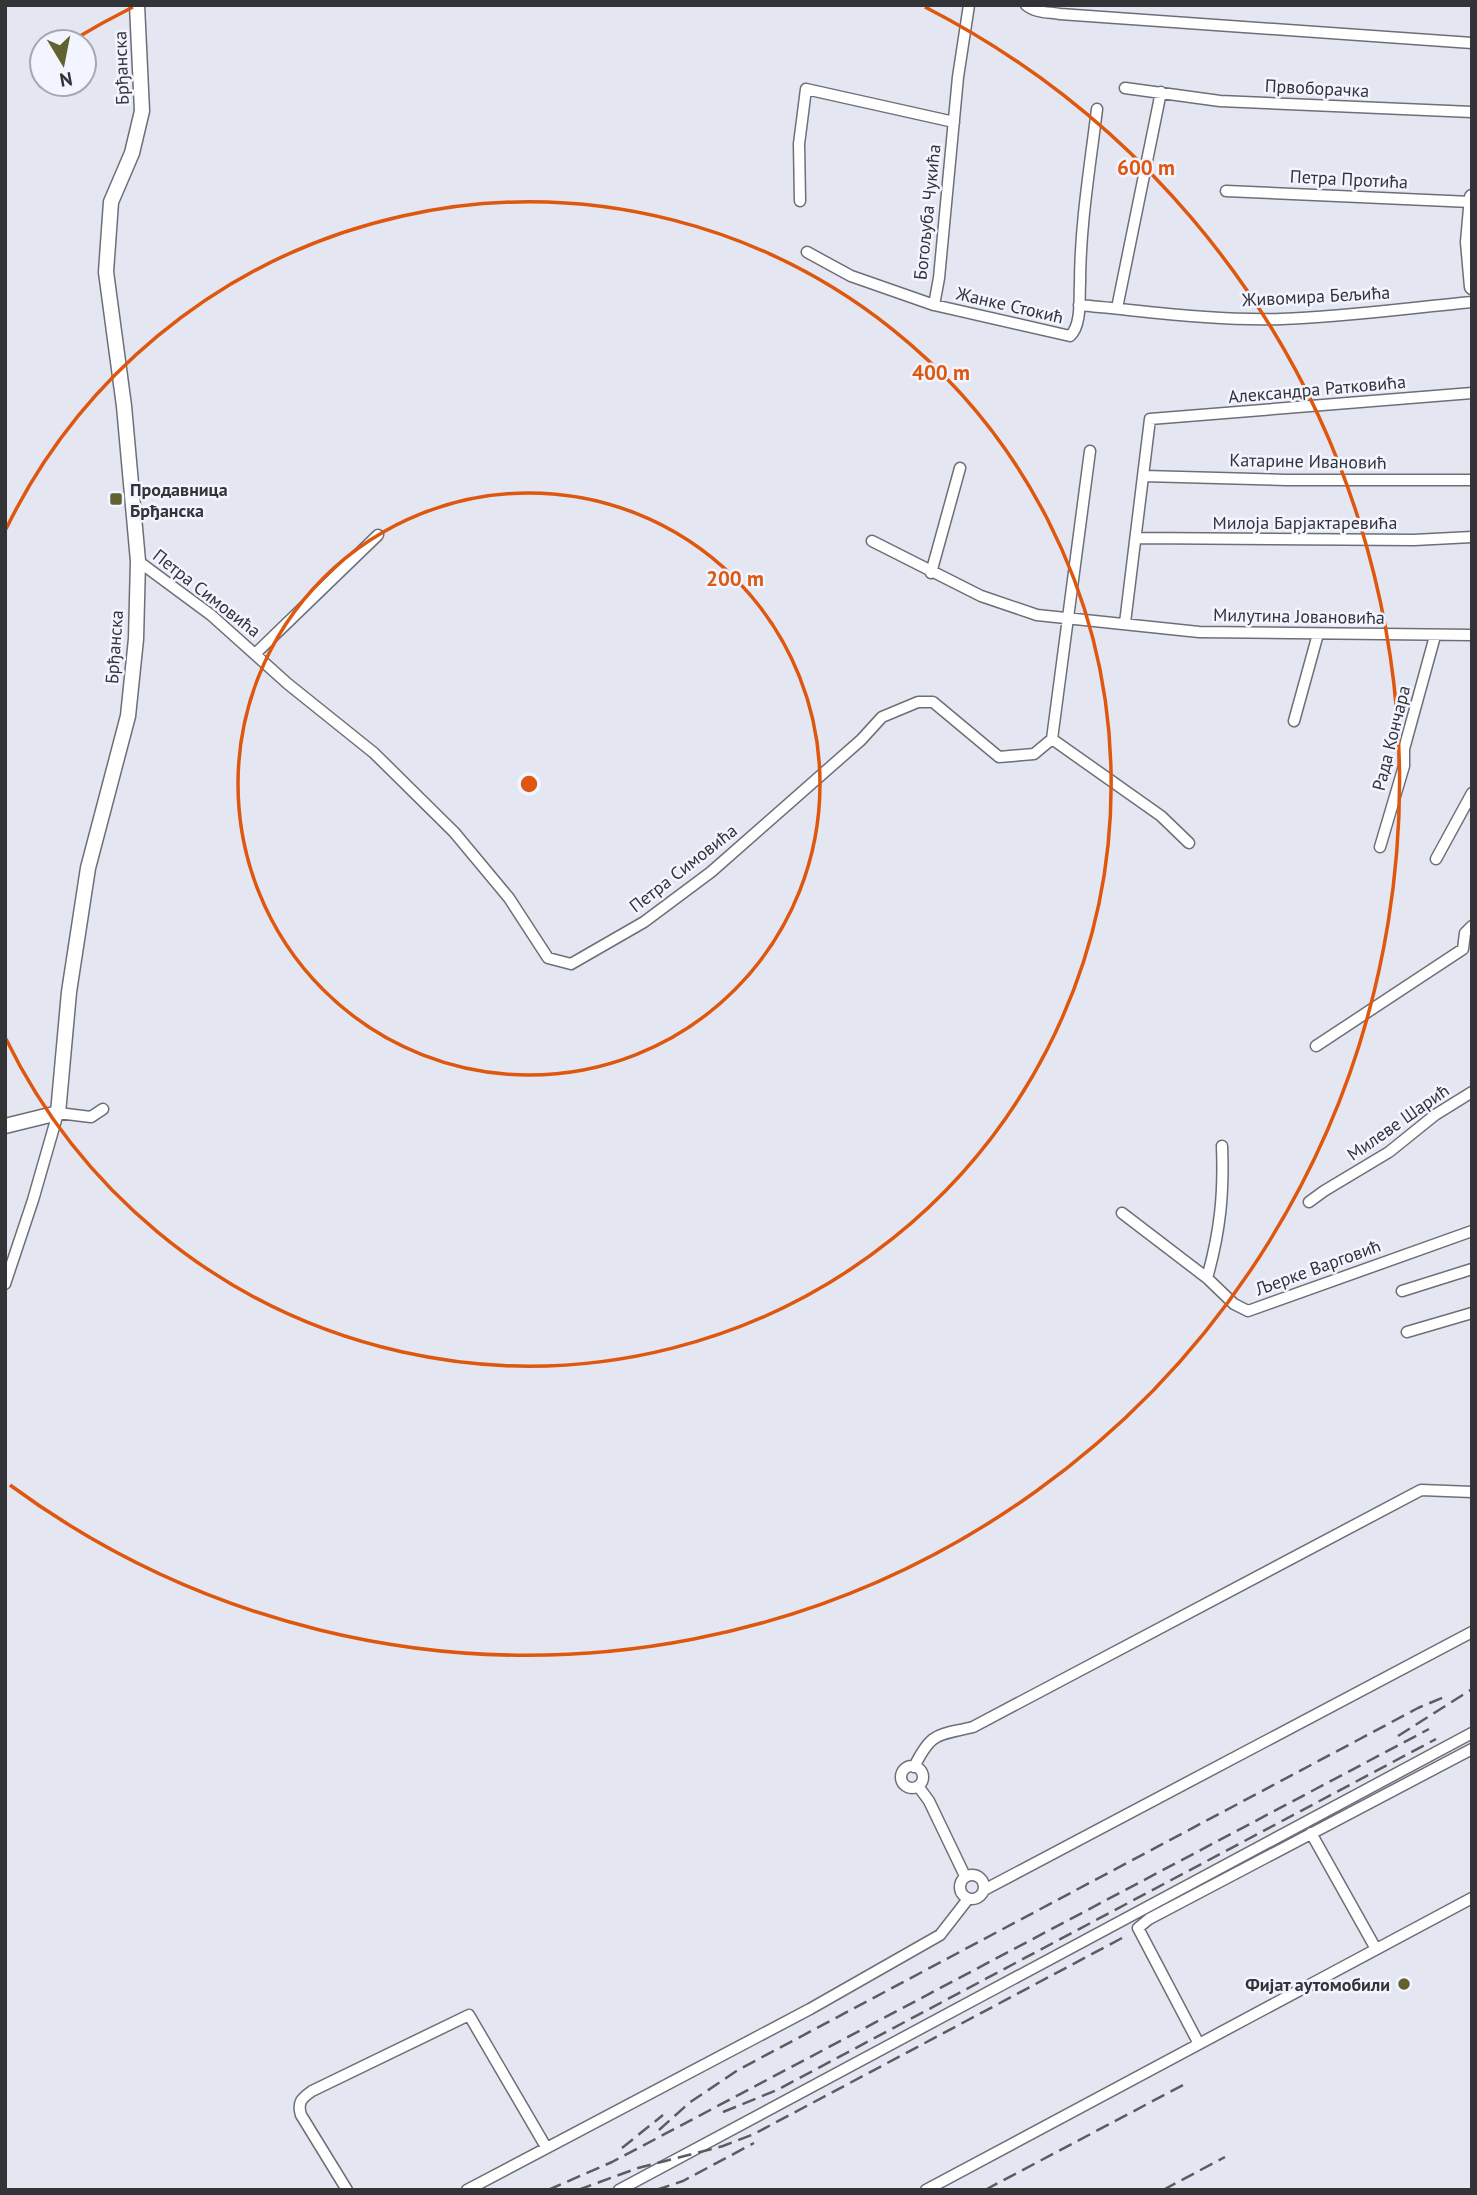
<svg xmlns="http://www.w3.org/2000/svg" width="1477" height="2195" font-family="'PT Sans',sans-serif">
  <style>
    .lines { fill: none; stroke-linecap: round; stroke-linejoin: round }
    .minor-casing { stroke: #6d6f78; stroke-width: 13 }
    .tertiary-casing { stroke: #6d6f78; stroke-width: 17 }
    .minor { stroke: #fff; stroke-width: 10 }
    .tertiary { stroke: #fff; stroke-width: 14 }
    .rail { stroke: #5a5c61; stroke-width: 2.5; stroke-dasharray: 14 7; stroke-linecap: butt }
    .ring { fill: none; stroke: #df570e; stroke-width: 3.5 }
    .poi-dot { fill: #616230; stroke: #f2f4ff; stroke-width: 2.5 }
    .labels { text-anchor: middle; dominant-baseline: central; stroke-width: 5; stroke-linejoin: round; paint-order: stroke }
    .street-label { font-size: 18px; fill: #333438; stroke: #f2f4ff }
    .poi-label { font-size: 18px; font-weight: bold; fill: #333438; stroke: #f2f4ff; text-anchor: start }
    .centre { fill: #df570e; stroke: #f2f4ff; stroke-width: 3.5 }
    .ring-label { font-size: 21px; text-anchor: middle; font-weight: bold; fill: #df570e; stroke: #f2f4ff; stroke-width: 5; stroke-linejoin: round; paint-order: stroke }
  </style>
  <rect width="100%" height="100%" fill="#e4e7f1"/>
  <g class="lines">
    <defs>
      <path id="minor" d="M1026,5C1035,13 1049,12 1060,14L1472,43
        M1125,88L1220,101L1472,112
        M1226,191L1471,202
        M800,201L799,144L806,89L954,122
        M807,252L851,276L934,305L1070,336C1082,325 1079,298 1080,284C1080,225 1090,167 1097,109
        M934,305L939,278L958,77L969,5
        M1079,305C1146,311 1214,321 1281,319C1345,317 1408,308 1472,302
        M1117,308L1161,92
        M1144,476L1286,480H1472
        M1137,538L1414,540L1472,537
        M872,541L981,596L1037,615L1199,632L1472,635
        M138,561L211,615L288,684L374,753L454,832L509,898L548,958L571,964L644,922L711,872L861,740L882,717L918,702H933L999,757L1034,754L1052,739L1161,816L1189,843
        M931,573L960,468
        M1125,623L1150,419L1472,393
        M256,653L378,535
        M1294,721L1318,634
        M1052,739L1090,451
        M1380,847L1404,766V749L1435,636
        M1436,859L1472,793
        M1316,1046L1463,949L1465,933L1472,926
        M1309,1202L1324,1191L1389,1152L1435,1115L1472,1092
        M1122,1213L1207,1278L1234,1304L1248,1311L1472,1231
        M1207,1278C1220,1232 1224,1194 1222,1146
        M5,1284L33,1200L58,1113L91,1117L103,1109
        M1402,1291L1472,1269
        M1407,1332L1472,1313
        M901 1777a11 11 0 1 1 22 0a11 11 0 1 1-22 0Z
        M914,1767C932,1731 937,1736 973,1727L1421,1490L1472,1492
        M918,1786L929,1801L965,1876
        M1311,1833L1376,1949
        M960 1887a12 12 0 1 1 24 0a12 12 0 1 1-24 0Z
        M984,1890L1472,1632
        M1199,2044L1138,1928L1149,1919L1472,1749
        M347,2190L301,2115C297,2102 302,2098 312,2091L469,2015L546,2147
        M467,2190L810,2009L940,1935L968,1899
        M619,2190L1472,1733
        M926,2190L1472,1898"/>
      <path id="tertiary" d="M1472,197L1468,242L1472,287
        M5,1126L58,1113L69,992L88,868L128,716L136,639L138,561L124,406L106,272L111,202L132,153L142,111L137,5"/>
    </defs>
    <use href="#minor" class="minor-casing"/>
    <use href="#tertiary" class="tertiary-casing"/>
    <use href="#minor" class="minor"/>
    <use href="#tertiary" class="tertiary"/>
    <path class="rail" d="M1398,1736L1472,1689
      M723,2112L777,2090L1436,1739
      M659,2130L689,2103L738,2070L1418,1708L1444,1697
      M622,2148L663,2115
      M548,2190L612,2162L1429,1729
      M578,2190L638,2168L723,2146L754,2134L1122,1938
      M656,2190L683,2181L754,2143
      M985,2190L1183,2085
      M1163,2190L1225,2157"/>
  </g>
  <g class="ring">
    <circle cx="529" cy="784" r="291"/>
    <path d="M6 529A582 582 0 1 1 6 1039"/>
    <path d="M73 40A872 872 0 0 1 133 7M925 7A872 872 0 1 1 10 1485"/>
  </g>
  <g class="poi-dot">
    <rect x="109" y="492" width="14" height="14" rx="3.5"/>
    <circle cx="1404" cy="1984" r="7"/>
  </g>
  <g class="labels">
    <g class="street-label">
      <text transform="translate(121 68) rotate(-92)">Брђанска</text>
      <text transform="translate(1317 88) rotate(3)">Првоборачка</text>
      <text transform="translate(1349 179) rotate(3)">Петра Протића</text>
      <text transform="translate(927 212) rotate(-84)">Богољуба Чукића</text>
      <text transform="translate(1316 296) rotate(-3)">Живомира Бељића</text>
      <text transform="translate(1010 305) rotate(13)">Жанке Стокић</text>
      <text transform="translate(1317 389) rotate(-5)">Александра Ратковића</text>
      <text transform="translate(1308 461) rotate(1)">Катарине Ивановић</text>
      <text x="1305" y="522">Милоја Барјактаревића</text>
      <text transform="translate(207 593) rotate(38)">Петра Симовића</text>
      <text transform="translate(1299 616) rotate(1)">Милутина Јовановића</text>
      <text transform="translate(114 647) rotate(-86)">Брђанска</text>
      <text transform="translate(1391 738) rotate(-76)">Рада Кончара</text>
      <text transform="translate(683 868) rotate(-38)">Петра Симовића</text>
      <text transform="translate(1398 1122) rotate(-35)">Милеве Шарић</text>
      <text transform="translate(1318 1267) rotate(-20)">Љерке Варговић</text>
    </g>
    <g class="poi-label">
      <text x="130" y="489">Продавница<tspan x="130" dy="21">Брђанска</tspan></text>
      <text x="1390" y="1984" text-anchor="end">Фијат аутомобили</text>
    </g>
  </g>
  <circle cx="529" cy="784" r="10" class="centre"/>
  <g class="ring-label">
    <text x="1146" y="175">600 m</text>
    <text x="941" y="380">400 m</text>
    <text x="735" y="586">200 m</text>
  </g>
  <rect width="1477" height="2195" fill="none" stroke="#333438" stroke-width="14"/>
  <g transform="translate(63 63) rotate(170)"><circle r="33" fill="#f2f4ff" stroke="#a6a7af" stroke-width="2"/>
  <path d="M0-5L12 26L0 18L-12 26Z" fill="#616230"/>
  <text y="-10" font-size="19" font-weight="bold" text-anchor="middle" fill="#333438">N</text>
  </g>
</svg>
